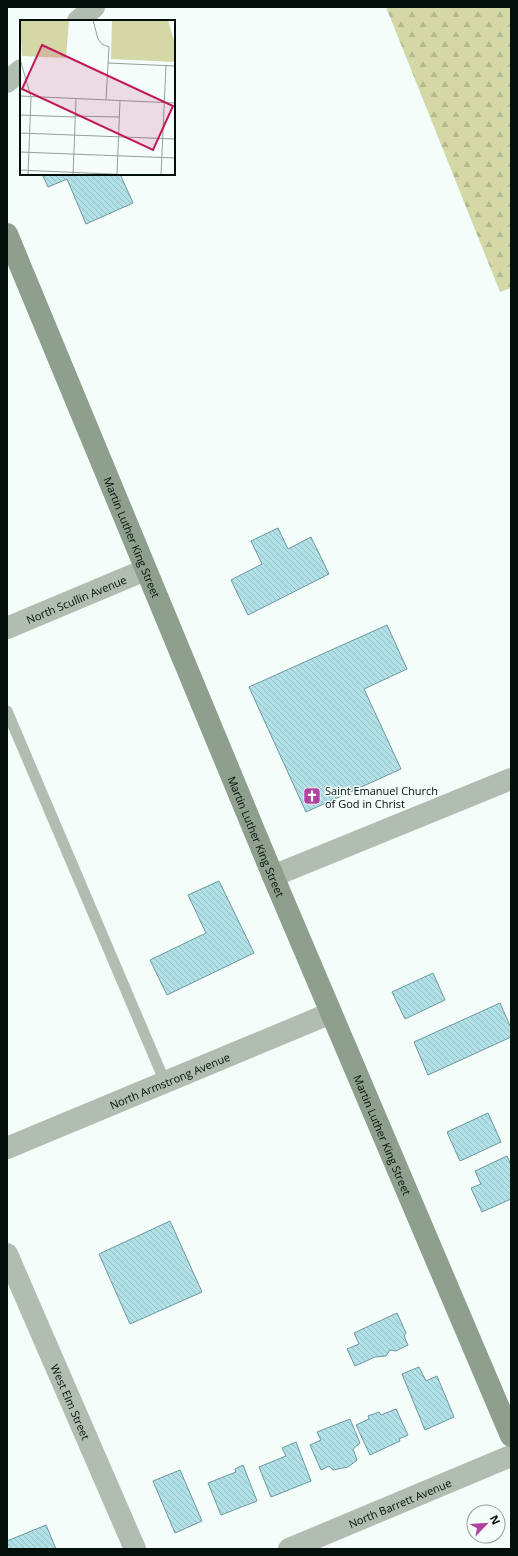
<svg xmlns="http://www.w3.org/2000/svg" width="518" height="1556" font-family="'Open Sans',sans-serif">
  <style>
    .forest { fill: url(#forest-firs) }
    .building { fill: url(#building-back-hatch); stroke: #6c999f }
    .lines { fill: none; stroke-linecap: round; stroke-linejoin: round }
    .lane { stroke: #b2bdb1; stroke-width: 11 }
    .street { stroke: #b2bdb1; stroke-width: 22 }
    .secondary { stroke: #8e9f8d; stroke-width: 22 }
    .labels { text-anchor: middle; dominant-baseline: central; stroke-width: 3; stroke-linejoin: round; paint-order: stroke }
    .street-label { font-size: 11px; fill: #020f0b; stroke: #f5fdfb }
    .poi-label { font-size: 11px; fill: #020f0b; stroke: #f5fdfb; text-anchor: start }
    .inset-road { fill: none; stroke: #949e9b; stroke-width: 1 }
    .view { fill: #c2185b; fill-opacity: 0.15; stroke: #c2185b; stroke-width: 2 }
    .inset-edge { fill: none; stroke: #020f0b; stroke-width: 2 }
  </style>
  <defs>
    <pattern id="forest-firs" width="22" height="20" patternUnits="userSpaceOnUse"><rect width="22" height="20" fill="#d4d8a7"/><path d="M5 1l3.5 6h-7zM16 11l3.5 6h-7z" fill="#b4b88e"/></pattern>
    <pattern id="building-back-hatch" width="6" height="6" patternUnits="userSpaceOnUse"><rect width="6" height="6" fill="#b2e0e7"/><path d="M-1 5l2 2M0 0l6 6M5-1l2 2" fill="none" stroke="#97bfc5"/></pattern>
  </defs>
  <rect width="100%" height="100%" fill="#f5fdfb"/>
  <path class="forest" d="M386,7H511V288L500,292Z"/>
  <path class="building" d="M42,174H120L133,203L86,224L67,179L48,187Z
    M278,528L288,549L311,537L329,574L248,615L231,580L262,564L251,541Z
    M387,625L407,669L364,689L401,769L306,812L249,687Z
    M219,881L254,953L167,995L150,960L206,933L188,895Z
    M433,973L445,1000L405,1019L392,992Z
    M500,1003L511,1028V1037L428,1075L414,1042Z
    M488,1113L501,1142L460,1161L447,1132Z
    M507,1156L511,1165V1199L482,1212L471,1188L481,1184L475,1171Z
    M170,1221L202,1292L130,1324L99,1254Z
    M397,1313L406,1333L404,1336L408,1345L396,1351L390,1350L386,1356L375,1357L355,1366L347,1349L359,1344L354,1333Z
    M419,1367L426,1381L437,1376L454,1417L425,1430L402,1374Z
    M396,1409L408,1435L399,1439L400,1441L370,1455L356,1425L369,1419L368,1416L379,1412L381,1415Z
    M350,1419L360,1443L353,1449L357,1460L348,1467L333,1470L329,1466L321,1470L310,1445L321,1440L317,1432Z
    M296,1442L311,1481L271,1497L259,1467L286,1456L282,1448Z
    M243,1465L257,1501L221,1515L208,1483L236,1472L235,1469Z
    M180,1470L202,1521L175,1533L153,1481Z
    M46,1525L56,1549H7V1541Z"/>
  <g class="lines">
    <path class="lane" d="M7,711L165,1082"/>
    <g class="street">
      <path d="M78,21L94,7"/>
      <path d="M7,82L21,70"/>
      <path id="s1" d="M7,628L145,570"/>
      <path d="M273,876L511,779"/>
      <path id="s2" d="M7,1148L331,1013"/>
      <path id="s3" d="M7,1254L135,1549"/>
      <path id="s4" d="M289,1549L511,1456"/>
    </g>
    <path class="secondary" id="s5" d="M7,234L273,876L511,1436"/>
  </g>
  <defs>
    <symbol id="church-square" viewBox="-11 -11 22 22"><rect x="-9" y="-9" width="18" height="18" rx="4" fill="#b1429f" stroke="#f5fdfb"/><path d="M-1.2-6h2.4v3.5h3.3v2.4h-3.3V6h-2.4V-.1h-3.3v-2.4h3.3Z" fill="#fff"/></symbol>
  </defs>
  <g fill-rule="evenodd">
    <use href="#church-square" x="302" y="786" width="20" height="20"/>
  </g>
  <g class="labels">
    <g class="street-label">
      <text stroke="none"><textPath href="#s5" startOffset="328">Martin Luther King Street</textPath></text>
      <text stroke="none"><textPath href="#s1" startOffset="75">North Scullin Avenue</textPath></text>
      <text stroke="none"><textPath href="#s5" startOffset="652">Martin Luther King Street</textPath></text>
      <text stroke="none"><textPath href="#s2" startOffset="176">North Armstrong Avenue</textPath></text>
      <text stroke="none"><textPath href="#s5" startOffset="976">Martin Luther King Street</textPath></text>
      <text stroke="none"><textPath href="#s3" startOffset="161">West Elm Street</textPath></text>
      <text stroke="none"><textPath href="#s4" startOffset="120">North Barrett Avenue</textPath></text>
    </g>
    <g class="poi-label">
      <text x="325" y="790">Saint Emanuel Church<tspan x="325" dy="13">of God in Christ</tspan></text>
    </g>
  </g>
  <g transform="translate(20 20)">
    <rect width="155" height="155" fill="#f5fdfb"/>
    <path d="M0,0H49L46,38L2,36ZM92,0H148L155,24V42L91,39Z" fill="#d4d8a7"/>
    <path class="inset-road" d="M73,0L78,19L82,24L89,27L86,80M0,39L11,77L8,155M88,43L155,46M0,76L155,83M0,95L55,97M55,96L99,97M0,113L155,119M0,132L155,138M0,150L112,155M97,154L100,81M53,155L56,79M141,155L146,45"/>
    <path class="view" d="M22,25L153,86L133,130L2,69Z"/>
    <rect width="155" height="155" class="inset-edge"/>
  </g>
  <rect width="518" height="1556" fill="none" stroke="#020f0b" stroke-width="16"/>
  <g transform="translate(486 1524) rotate(65)"><circle r="19" fill="#f5fdfb" stroke="#949e9b"/>
  <path d="M0-3L7 15L0 10L-7 15Z" fill="#b1429f"/>
  <text y="-6" font-size="11" font-weight="bold" text-anchor="middle" fill="#020f0b">N</text>
  </g>
</svg>
